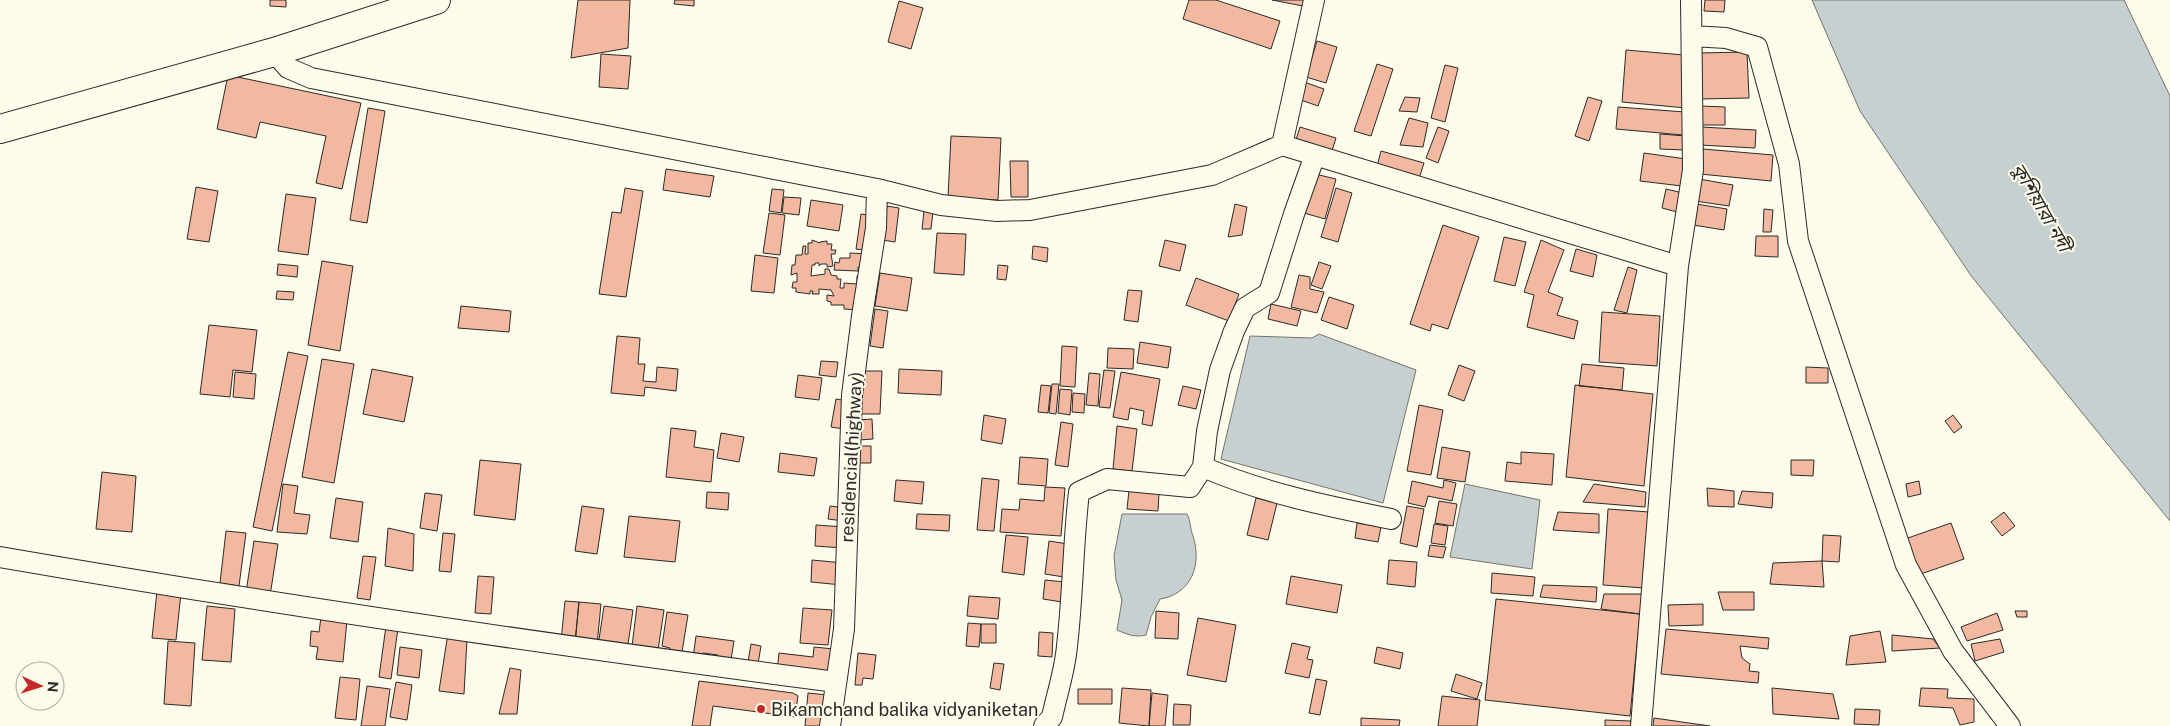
<svg xmlns="http://www.w3.org/2000/svg" width="2170" height="726" font-family="'Public Sans','Noto Sans Bengali',sans-serif">
  <style>
    .water { fill: #c7d0d0; stroke: #74746e }
    .building { fill: #f2b8a0; stroke: #2b2b2b }
    .lines { fill: none; stroke-linecap: round; stroke-linejoin: round }
    .minor-casing { stroke: #2b2b2b; stroke-width: 22 }
    .highway-casing { stroke: #2b2b2b; stroke-width: 30 }
    .minor { stroke: #fdfbea; stroke-width: 20 }
    .highway { stroke: #fdfbea; stroke-width: 28 }
    .poi-dot { fill: #c62828; stroke: #fdfbea; stroke-width: 2 }
    .labels { text-anchor: middle; dominant-baseline: central; stroke-width: 4; stroke-linejoin: round; paint-order: stroke }
    .street-label { font-size: 18px; fill: #2b2b2b; stroke: #fdfbea }
    .poi-label { font-size: 18px; fill: #2b2b2b; stroke: #fdfbea; text-anchor: start }
    .water-label { font-size: 19px; font-style: italic; fill: #2b2b2b; stroke: #fdfbea }
  </style>
  <rect width="100%" height="100%" fill="#fdfbea"/>
  <path class="water" d="M1812,0H2124L2170,96V521L1972,277L1860,111Z
    M1319,334L1416,370L1383,503L1221,459L1250,336L1312,338Z
    M1465,484L1540,500L1532,569L1450,557Z
    M1122,514H1187C1191,521 1190,529 1193,536C1202,564 1192,594 1160,599L1151,617L1146,635C1136,638 1126,634 1117,630L1122,600L1116,580L1114,556Z"/>
  <path class="building" d="M270,0H286V7L270,6Z
    M578,0H630L628,48L571,58Z
    M675,0H694V6L674,4Z
    M1189,0H1216L1280,21L1271,49L1183,19Z
    M1272,0H1304L1303,6Z
    M1705,0H1725L1724,12L1704,11Z
    M899,1L923,8L911,49L888,42Z
    M1317,41L1337,47L1326,83L1306,77Z
    M1626,50L1684,55L1682,83L1688,84L1686,108L1622,102Z
    M1747,52L1749,98L1699,99L1698,53Z
    M601,54L631,56L628,89L599,87Z
    M1377,64L1393,69L1371,136L1354,131Z
    M1445,65L1458,68L1445,122L1431,118Z
    M228,75L361,103L342,189L316,183L326,136L260,122L256,138L217,129Z
    M1304,82L1324,89L1318,106L1298,99Z
    M1405,97L1420,98L1417,112L1399,111Z
    M1588,97L1602,101L1589,141L1575,136Z
    M1701,106L1725,107V125H1701Z
    M1618,107L1685,112L1683,135L1616,129Z
    M368,108L385,111L367,223L350,220Z
    M1409,118L1428,123L1423,147L1400,145Z
    M1300,127L1336,138L1330,157L1294,146Z
    M1438,127L1449,131L1438,163L1426,158Z
    M1701,127L1756,130L1755,148L1700,145Z
    M1660,134L1686,136L1685,150L1660,149Z
    M951,136L1001,138L998,200L948,197Z
    M1703,149L1773,155L1771,181L1700,174Z
    M1381,151L1424,163L1418,182L1376,170Z
    M1644,153L1686,159L1682,186L1640,181Z
    M1010,161H1028V197H1011Z
    M666,169L714,176L710,197L663,190Z
    M1315,174L1336,179L1325,219L1304,213Z
    M1699,179L1733,185L1729,206L1695,201Z
    M196,187L218,191L209,242L187,239Z
    M625,188L643,191L626,297L599,294L612,212L621,213Z
    M1336,188L1352,193L1338,242L1321,237Z
    M772,189L784,190L781,213L769,211Z
    M1666,189L1683,193L1681,213L1662,208Z
    M286,194L316,198L308,255L278,251Z
    M784,197L801,198L799,215L782,213Z
    M811,200L843,205L839,231L807,226Z
    M1690,203L1727,209L1724,230L1687,224Z
    M1235,204L1247,207L1242,235L1228,237Z
    M887,206L899,208L895,242L882,240Z
    M1764,209L1773,210L1771,232H1763Z
    M924,211L933,212L931,229H922Z
    M769,213L785,215L780,255L763,253Z
    M861,214L875,216L871,251L856,249Z
    M1443,225L1479,237L1448,329L1432,324L1430,331L1410,324Z
    M937,233L966,234L964,275L934,273Z
    M1756,236H1778V257L1755,256Z
    M1504,237L1526,242L1515,286L1494,281Z
    M812,240L820,243V242L827,241V244H832L831,250H836L835,254H831L833,266L827,267V264H821L819,266V263H815V265H812L811,276L825,274V269H829L831,275L837,276V279H841L840,288H844V283L857,284V276H862V267H858V271L834,270L835,262L839,263L840,258H850V253L870,254L858,310L844,309V305H831V302L827,301V295L834,296L831,290L819,289V294H812L813,291H810V294L796,292V288H792L793,282H797V273L791,275L792,265H795L796,255H802L803,246H806L805,254H808V243H812Z
    M1165,240L1186,245L1180,271L1159,266Z
    M1541,240L1564,250L1548,292L1563,298L1557,315L1578,321L1574,339L1527,327L1534,295L1524,292Z
    M1033,246L1048,248L1047,262L1032,259Z
    M1576,249L1597,255L1593,277L1570,271Z
    M755,255L778,258L774,293L751,291Z
    M322,261L353,266L340,351L308,345Z
    M1319,262L1331,266L1322,289L1311,285Z
    M278,264L298,266L297,277L277,275Z
    M998,265L1008,266L1006,280L997,279Z
    M1628,267L1637,270L1627,313L1614,310Z
    M880,273L912,278L907,311L875,306Z
    M1299,275L1310,277V289L1324,292L1317,313L1291,307Z
    M1196,278L1239,294L1229,321L1186,305Z
    M1128,290L1142,291L1138,322L1124,320Z
    M277,291L294,292L293,300L276,299Z
    M1329,297L1354,305L1347,329L1321,320Z
    M1271,304L1301,311L1297,326L1268,319Z
    M461,306L511,311L509,332L458,328Z
    M875,309L888,311L883,348L870,346Z
    M1602,312L1660,316L1657,366L1599,362Z
    M209,325L257,330L252,372L233,370L230,397L200,394Z
    M617,336L640,338L638,364H645L643,381L656,382L657,367L678,369L676,391L645,387L644,396L611,393Z
    M1140,342L1171,347L1168,368L1137,363Z
    M1062,346L1077,347L1075,387L1060,386Z
    M1108,348L1134,349L1133,369L1107,368Z
    M288,352L308,356L272,531L253,527Z
    M322,359L354,364L334,483L302,477Z
    M821,361L838,362L836,377L819,375Z
    M1582,364L1624,368L1622,390L1579,386Z
    M1459,365L1475,371L1464,401L1448,395Z
    M1806,367L1828,368V383H1806Z
    M372,369L413,377L404,422L363,414Z
    M899,369L942,371L941,395L898,393Z
    M1104,370L1115,371L1110,408L1099,407Z
    M859,371H882L880,414H858Z
    M235,372L256,374L254,399L233,397Z
    M1121,372L1160,379L1152,426L1142,424L1144,411L1130,408L1128,420L1113,417Z
    M1089,373L1100,374L1098,406L1086,405Z
    M798,375L822,378L819,400L795,397Z
    M1052,384H1059L1056,414L1049,413Z
    M1041,385L1051,386L1048,413L1038,412Z
    M1575,385L1653,394L1644,486L1566,477Z
    M1183,386L1201,390L1196,409L1178,405Z
    M1060,389L1072,390L1070,415L1058,413Z
    M1073,393L1085,394L1084,413L1072,412Z
    M836,399L848,401L844,429L831,427Z
    M1419,405L1443,410L1431,475L1407,471Z
    M984,415L1006,419L1002,444L981,440Z
    M1953,415L1962,427L1954,433L1945,421Z
    M872,419L873,439L859,440L857,420Z
    M1061,422L1073,424L1068,467L1055,465Z
    M1117,426L1137,429L1132,471L1113,469Z
    M671,428L696,431L694,447L714,450L711,482L666,477Z
    M721,433L744,437L739,462L717,458Z
    M859,446H871V463H859Z
    M1442,447L1470,452L1465,482L1437,478Z
    M1521,452L1554,454L1552,485L1505,481L1507,462L1521,464Z
    M780,453L817,458L814,476L778,472Z
    M1020,457L1048,459L1046,486L1018,484Z
    M480,460L521,464L515,520L474,515Z
    M1791,460H1814L1813,476L1791,475Z
    M102,472L136,476L132,532L96,529Z
    M982,478L999,480L994,531L977,530Z
    M896,480L924,482L922,504L894,501Z
    M1444,480L1456,483L1452,501L1428,496L1425,507L1408,503L1412,481L1443,488Z
    M1919,481L1921,494L1908,497L1906,484Z
    M283,484L298,486L294,513L310,515L307,534L277,532Z
    M1594,484L1646,492L1645,507L1583,502Z
    M1045,487L1065,488L1061,536L1000,532L1002,509L1019,510L1020,499L1044,501Z
    M1707,488L1734,491V507L1708,506Z
    M1129,490L1159,493L1158,511L1127,509Z
    M1742,491L1773,493L1772,508L1738,504Z
    M707,492L729,493L728,510L706,508Z
    M425,493L442,495L437,531L420,528Z
    M336,498L363,502L358,542L330,538Z
    M1256,498L1277,503L1268,540L1247,535Z
    M1439,501L1457,504L1453,526L1435,523Z
    M582,506L604,509L597,554L575,551Z
    M830,506L846,508L844,521L828,519Z
    M1407,506L1424,509L1417,547L1400,543Z
    M1608,509L1649,512L1644,588L1603,585Z
    M1558,512L1599,514V533L1553,530Z
    M2004,512L2015,526L2002,536L1991,522Z
    M917,514L950,515L949,531L916,529Z
    M629,516L680,521L675,562L624,557Z
    M1357,523L1381,527L1378,542L1355,538Z
    M1951,523L1964,559L1918,575L1905,539Z
    M1434,524L1448,526L1445,545L1431,543Z
    M816,525L845,527L843,548L815,546Z
    M388,528L414,534L413,571L385,566Z
    M226,531L246,533L239,586L220,583Z
    M443,533L455,534L451,572L439,571Z
    M1006,535L1028,537L1024,575L1002,572Z
    M1823,535L1841,536L1839,562L1822,561Z
    M254,541L278,544L270,596L246,592Z
    M1049,541L1068,544L1064,577L1045,574Z
    M1430,545L1446,547L1443,558L1428,556Z
    M363,556L376,557L370,600L357,598Z
    M812,560L844,563L842,585L811,582Z
    M1389,560L1417,562L1415,587L1387,584Z
    M1822,561L1824,587L1770,584L1773,563Z
    M1492,573L1535,577L1533,596L1491,593Z
    M478,576L494,577L491,614L475,613Z
    M1291,576L1342,585L1337,613L1286,604Z
    M1045,580L1065,582L1062,602L1043,599Z
    M1543,585L1597,587L1596,602L1540,597Z
    M157,591L181,593L176,640L152,638Z
    M1718,592H1754V610H1723Z
    M1604,594H1643L1640,614L1601,609Z
    M969,596L1000,598L998,619L967,616Z
    M1496,599L1640,614L1630,716L1485,700Z
    M565,601L579,602L575,643L561,641Z
    M579,602L601,604L597,645L575,643Z
    M1703,604V625L1669,626L1668,605Z
    M207,606L235,609L231,662L202,660Z
    M604,606L633,610L627,651L598,646Z
    M637,606L664,610L657,657L631,654Z
    M803,608L832,610L828,645L800,643Z
    M1156,611L1179,613L1178,639L1155,638Z
    M2015,611H2027V617H2017Z
    M667,612L688,615L681,658L669,656L670,648L662,646Z
    M1997,613L2003,630L1967,641L1961,627Z
    M321,617L347,620L343,662L316,659L318,647L310,646L311,631L319,632Z
    M1198,618L1236,625L1226,682L1187,675Z
    M968,623L981,624L979,647L966,646Z
    M981,624H996V643H981Z
    M386,626L398,628L391,679L379,677Z
    M1666,629L1769,638L1768,649L1740,646L1742,658L1750,664L1749,671L1759,672L1758,683L1661,674Z
    M1880,631L1886,662L1846,665L1850,636Z
    M1039,632L1053,633L1052,657L1038,656Z
    M448,633L467,639L464,694L439,691Z
    M1892,635L1933,639L1940,648L1892,651Z
    M696,636L734,641L730,666L717,664L718,655L703,653L702,659L693,658Z
    M2000,639L2004,652L1975,661L1971,644Z
    M168,641L195,643L191,706L164,704Z
    M1292,643L1310,647L1307,659L1313,660L1309,678L1285,673Z
    M751,644L761,646L758,664L748,662Z
    M400,647L422,650L419,678L397,675Z
    M814,647L834,649L832,676L777,671L779,653L813,657Z
    M1377,647L1403,653L1400,669L1374,663Z
    M858,653L876,655L873,679L863,678L862,685H855Z
    M994,663L1004,664L1000,690L990,688Z
    M510,668L521,670L517,714H499Z
    M1456,674L1482,683L1477,699L1451,691Z
    M340,677L360,679L356,720L335,718Z
    M1316,679L1327,681L1320,715L1309,713Z
    M699,681L793,693L798,696L795,717L713,706L710,726H692Z
    M396,682L412,685L407,720L390,717Z
    M367,686L390,689L385,726H361Z
    M1122,688L1151,690L1149,726L1119,723Z
    M1772,688L1833,694L1839,719L1773,714Z
    M1921,688L1948,689L1947,698L1974,699V722L1960,725L1953,708L1919,706Z
    M1078,689H1112V704H1078Z
    M808,693L828,695L825,726H805Z
    M1152,693L1168,695L1165,726H1149Z
    M1442,696L1480,700L1477,726H1438Z
    M1174,704L1191,705L1190,725H1173Z
    M1855,709L1880,710L1879,725L1854,724Z
    M1361,718L1400,720L1399,726H1361Z
    M1654,718L1710,726H1653Z
    M1605,720L1631,721V726H1605Z"/>
  <g class="lines">
    <defs>
      <path id="minor" d="M1692,36L1726,38L1757,47L1789,164L1798,241L1906,565L1953,651L2010,726
        M274,52L288,68L311,78L877,189L941,205L997,211L1030,210L1212,175L1282,145L1314,0
        M1282,145L1678,266
        M1203,467C1263,493 1327,506 1391,519
        M0,557C278,605 557,646 836,682
        M830,726L844,629L852,395L862,316L876,228L877,189
        M1044,726L1052,717C1057,694 1065,670 1067,646C1073,595 1073,543 1079,492L1107,479L1190,487L1203,467L1207,431L1220,370L1234,331L1245,308L1269,293L1294,214L1315,155
        M1641,726L1678,266L1693,170L1691,0"/>
      <path id="highway" d="M0,129L274,52L436,0"/>
    </defs>
    <use href="#minor" class="minor-casing"/>
    <use href="#highway" class="highway-casing"/>
    <use href="#minor" class="minor"/>
    <use href="#highway" class="highway"/>
  </g>
  <circle class="poi-dot" cx="761" cy="709" r="5"/>
  <g class="labels">
    <g class="street-label">
      <text transform="translate(851 457) rotate(-87)">residencial(highway)</text>
    </g>
    <g class="poi-label">
      <text x="771" y="709">Bikamchand balika vidyaniketan</text>
    </g>
    <g class="water-label">
      <text transform="translate(2042 207) rotate(60)">কুশিয়ারা নদী</text>
    </g>
  </g>
  <g transform="translate(40 686) rotate(94)"><circle r="24" fill="#fdfbea" stroke="#a9a89e"/>
  <path d="M0-4L9 19L0 12L-9 19Z" fill="#c62828"/>
  <text y="-8" font-size="14" font-weight="bold" text-anchor="middle" fill="#2b2b2b">N</text>
  </g>
</svg>
